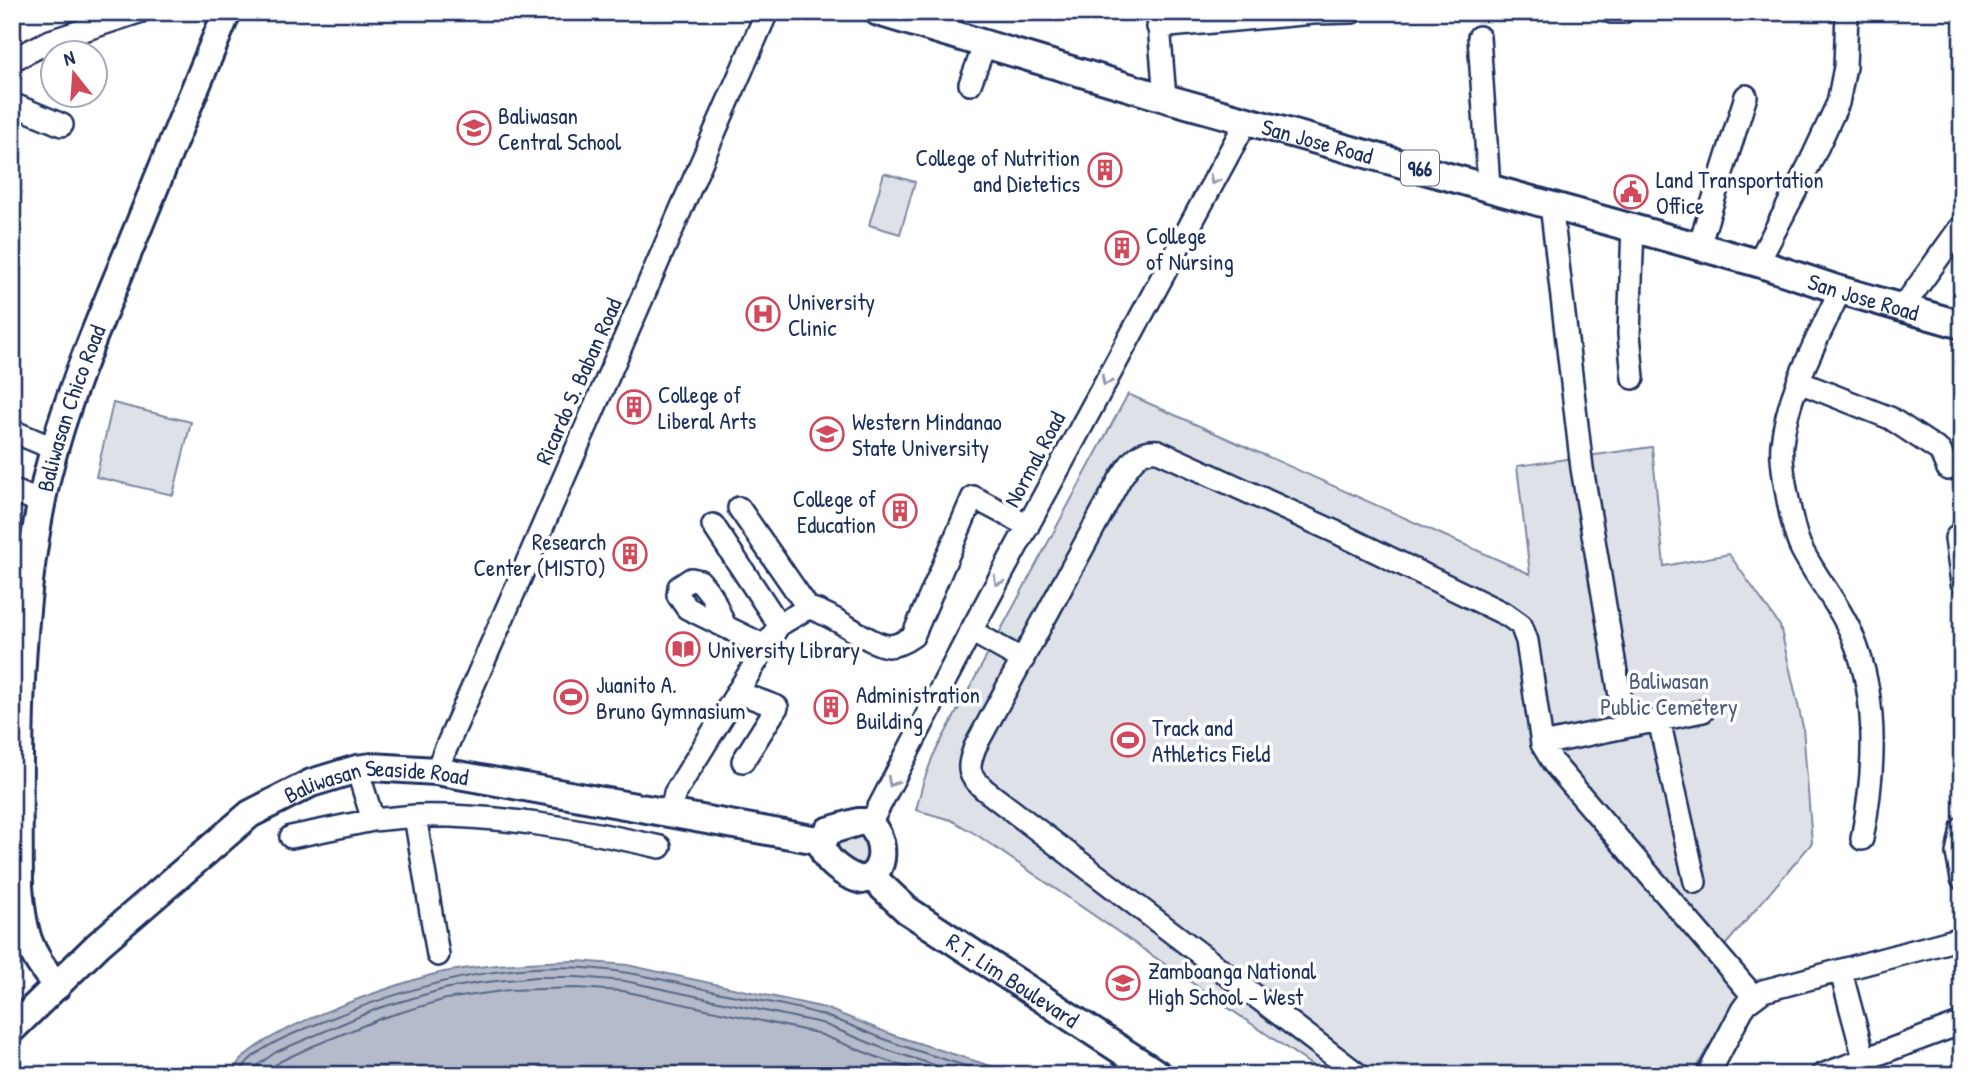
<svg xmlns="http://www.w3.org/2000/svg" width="1974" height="1087" font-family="'Patrick Hand',sans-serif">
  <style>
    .green { fill: #dee1e7; stroke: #7c88a2; stroke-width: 2 }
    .water { fill: #b5bbca; stroke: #77839f; stroke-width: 2 }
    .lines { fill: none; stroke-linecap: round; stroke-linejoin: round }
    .shore { stroke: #596789; stroke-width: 2 }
    .minor-casing { stroke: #1b2f5e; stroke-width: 26 }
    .major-casing { stroke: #1b2f5e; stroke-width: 32 }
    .minor { stroke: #fff; stroke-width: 21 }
    .major { stroke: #fff; stroke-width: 26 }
    .oneway { stroke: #8d97ae }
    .labels { text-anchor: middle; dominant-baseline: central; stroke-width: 7; stroke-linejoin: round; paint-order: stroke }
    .shield { fill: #fff; stroke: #5f6d8e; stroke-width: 2 }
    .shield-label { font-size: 21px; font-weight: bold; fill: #1b2f5e }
    .poi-label { font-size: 23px; fill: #1b2f5e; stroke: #fff; text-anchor: start }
    .street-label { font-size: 23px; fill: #1b2f5e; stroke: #fff }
    .park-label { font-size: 23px; fill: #4c5c80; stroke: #fff }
  </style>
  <rect width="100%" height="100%" fill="#fff"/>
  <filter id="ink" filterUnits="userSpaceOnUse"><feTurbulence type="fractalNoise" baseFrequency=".0143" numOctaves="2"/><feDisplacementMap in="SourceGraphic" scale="14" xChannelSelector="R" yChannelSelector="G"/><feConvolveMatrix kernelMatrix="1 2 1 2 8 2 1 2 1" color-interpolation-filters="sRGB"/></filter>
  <g filter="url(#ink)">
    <path class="green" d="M884,173L915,182L900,234L869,225Z
      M1128,394L1530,574L1517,466L1652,447L1664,566L1729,554L1780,626L1803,727L1812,843L1722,949L1750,982L1691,1075H1326L977,835L951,820L916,810L923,783L933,756Z
      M113,403L191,422L173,495L96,477Z
      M861,833L865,835L870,860L864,869L836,852L835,841Z"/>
    <path class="water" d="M578,961L627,965L825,1008L893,1035L1019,1075H233C233,1037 409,979 444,972C489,964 533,962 578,961Z"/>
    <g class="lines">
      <path class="shore" d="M240,1075C246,1049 305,1029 327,1020C422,981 525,955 628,973C659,978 690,986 721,993C755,1000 792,1005 825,1016C847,1023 868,1033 889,1041C924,1054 960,1064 996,1075
        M248,1075L258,1065L276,1052L379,1008L444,989L478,983L536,977H577L625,981L821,1023L887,1050L966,1075
        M262,1075L281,1061L313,1046L382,1018L446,999L509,990L577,988L623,991L817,1033L884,1060L932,1075"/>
      <defs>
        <path id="minor" d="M1611,12H1623
          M1158,13L1165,98
          M1158,27L1313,13L1352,12
          M1479,37L1489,187
          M12,60L50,41L139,12
          M970,84L985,44
          M12,104L62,125
          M1551,204L1582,468L1625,726
          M1699,246L1746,96
          M1758,263L1809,165L1838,103L1845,67L1847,12
          M1840,290C1819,337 1787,392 1782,444C1780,464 1792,530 1801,548C1816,578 1839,604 1852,635C1879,698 1875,773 1862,839
          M1903,307L1962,225
          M1633,378L1629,334L1633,227
          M1799,382L1890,418L1940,451L1948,469
          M12,431L55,449
          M12,490L42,503
          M739,508L808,608
          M713,525L779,625
          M1962,530L1956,538L1962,583
          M724,624L712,596L700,581L691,579L679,587L678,595L687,608L765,646
          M971,631L1023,660
          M737,692L777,707L743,761
          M1659,720L1695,882
          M1542,744L1703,711
          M357,769L373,820
          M436,771L767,12
          M671,813L675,793L779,625L808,608C834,613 867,644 888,646C896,646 906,641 913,636L973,497L1028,526
          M415,816C496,814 580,829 660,847
          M870,824L971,631L1247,120
          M1962,828L1957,853L1962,879
          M291,837L373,820L415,816L438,955
          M1841,972L1864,1058
          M1359,1075L985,790C967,774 967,769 975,747L1120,479C1130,464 1138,449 1158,451L1340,534L1507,615L1521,625L1527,641L1542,744L1554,764L1754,997
          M1708,1075L1742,1010L1747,1003L1763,991L1962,938
          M1822,1075L1962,1023"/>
        <g id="major">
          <path id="s1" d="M878,12L1165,98L1758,263L1840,290L1962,325"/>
          <path d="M858,822H867C885,834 889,874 862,880C846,876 825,862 822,845L828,831Z"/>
          <path id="s2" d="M872,877L907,910L1159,1075"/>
          <path id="s3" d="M57,986C27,951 23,932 19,887C18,750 16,611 47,476C65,402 95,332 124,262C158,179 192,95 227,12"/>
          <path id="s4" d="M12,1029L98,945L250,814L311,783L357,769L372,767L436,771L823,841"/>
        </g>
      </defs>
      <use href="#minor" class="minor-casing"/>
      <use href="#major" class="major-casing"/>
      <use href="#minor" class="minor"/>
      <use href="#major" class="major"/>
    </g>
    <defs><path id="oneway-chevron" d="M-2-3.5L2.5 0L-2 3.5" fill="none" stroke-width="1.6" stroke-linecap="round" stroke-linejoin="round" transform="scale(1.75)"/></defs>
    <g class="oneway">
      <use href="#oneway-chevron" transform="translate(1214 180) rotate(118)"/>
      <use href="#oneway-chevron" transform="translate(1106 381) rotate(118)"/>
      <use href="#oneway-chevron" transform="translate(998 581) rotate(119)"/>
      <use href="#oneway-chevron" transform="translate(892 782) rotate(118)"/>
    </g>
  </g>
  <defs>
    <symbol id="school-ring" viewBox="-11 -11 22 22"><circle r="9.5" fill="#fff" stroke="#d1495b" stroke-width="1.5"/><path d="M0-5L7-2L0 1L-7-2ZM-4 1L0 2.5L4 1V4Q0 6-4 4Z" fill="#d1495b"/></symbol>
    <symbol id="building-ring" viewBox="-11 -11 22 22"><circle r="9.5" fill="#fff" stroke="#d1495b" stroke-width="1.5"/><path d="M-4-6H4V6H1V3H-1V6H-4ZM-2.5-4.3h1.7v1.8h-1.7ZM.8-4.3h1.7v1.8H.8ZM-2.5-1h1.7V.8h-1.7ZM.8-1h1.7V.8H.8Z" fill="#d1495b"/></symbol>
    <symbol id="civic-ring" viewBox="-11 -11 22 22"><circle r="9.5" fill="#fff" stroke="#d1495b" stroke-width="1.5"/><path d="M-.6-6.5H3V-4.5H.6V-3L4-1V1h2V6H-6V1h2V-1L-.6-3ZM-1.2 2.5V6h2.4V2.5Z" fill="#d1495b"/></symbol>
    <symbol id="hospital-ring" viewBox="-11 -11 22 22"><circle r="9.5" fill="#fff" stroke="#d1495b" stroke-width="1.5"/><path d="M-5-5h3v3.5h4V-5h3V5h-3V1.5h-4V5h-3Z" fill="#d1495b"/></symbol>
    <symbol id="university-ring" viewBox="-11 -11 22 22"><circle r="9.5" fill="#fff" stroke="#d1495b" stroke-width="1.5"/><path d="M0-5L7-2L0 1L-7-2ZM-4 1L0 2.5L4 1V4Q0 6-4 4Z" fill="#d1495b"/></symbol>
    <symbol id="library-ring" viewBox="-11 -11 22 22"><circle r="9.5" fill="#fff" stroke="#d1495b" stroke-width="1.5"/><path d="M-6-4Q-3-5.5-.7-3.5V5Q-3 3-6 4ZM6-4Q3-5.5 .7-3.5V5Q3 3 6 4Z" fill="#d1495b"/></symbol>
    <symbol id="stadium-ring" viewBox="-11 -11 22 22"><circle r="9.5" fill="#fff" stroke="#d1495b" stroke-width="1.5"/><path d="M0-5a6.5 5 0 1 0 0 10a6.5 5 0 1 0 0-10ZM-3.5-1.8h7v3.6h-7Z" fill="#d1495b"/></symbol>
  </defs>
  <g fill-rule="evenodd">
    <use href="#school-ring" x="455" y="109" width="38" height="38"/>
    <use href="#building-ring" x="1086" y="151" width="38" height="38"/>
    <use href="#civic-ring" x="1612" y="173" width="38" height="38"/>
    <use href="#building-ring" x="1103" y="229" width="38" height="38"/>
    <use href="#hospital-ring" x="744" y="295" width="38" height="38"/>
    <use href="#building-ring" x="615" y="388" width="38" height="38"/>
    <use href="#university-ring" x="808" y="415" width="38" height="38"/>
    <use href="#building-ring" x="881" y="492" width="38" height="38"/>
    <use href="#building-ring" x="611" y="535" width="38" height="38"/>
    <use href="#library-ring" x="664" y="630" width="38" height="38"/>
    <use href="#stadium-ring" x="552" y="678" width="38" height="38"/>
    <use href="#building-ring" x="812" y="688" width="38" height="38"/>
    <use href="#stadium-ring" x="1109" y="721" width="38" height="38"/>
    <use href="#school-ring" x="1104" y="964" width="38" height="38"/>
  </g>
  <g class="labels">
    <rect class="shield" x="1401" y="150.5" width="38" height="35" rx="5"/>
    <g class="shield-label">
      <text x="1420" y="168">966</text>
    </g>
    <g class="poi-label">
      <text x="498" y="115">Baliwasan<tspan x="498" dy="26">Central School</tspan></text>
      <text x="1080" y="157" text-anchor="end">College of Nutrition<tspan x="1080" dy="26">and Dietetics</tspan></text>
      <text x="1656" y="179">Land Transportation<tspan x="1656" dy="26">Office</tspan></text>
      <text x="1146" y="235">College<tspan x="1146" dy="26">of Nursing</tspan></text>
      <text x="788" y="301">University<tspan x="788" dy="26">Clinic</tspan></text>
      <text x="658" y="394">College of<tspan x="658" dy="26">Liberal Arts</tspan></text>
      <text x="852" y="421">Western Mindanao<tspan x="852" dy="26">State University</tspan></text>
      <text x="876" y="498" text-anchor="end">College of<tspan x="876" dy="26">Education</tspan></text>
      <text x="606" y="541" text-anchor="end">Research<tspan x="606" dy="26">Center (MISTO)</tspan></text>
      <text x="708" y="649">University Library</text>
      <text x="596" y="684">Juanito A.<tspan x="596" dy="26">Bruno Gymnasium</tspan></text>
      <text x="856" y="694">Administration<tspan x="856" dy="26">Building</tspan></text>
      <text x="1152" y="727">Track and<tspan x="1152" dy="26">Athletics Field</tspan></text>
      <text x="1148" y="970">Zamboanga National<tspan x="1148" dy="26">High School – West</tspan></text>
    </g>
    <g class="street-label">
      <text stroke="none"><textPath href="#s1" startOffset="458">San Jose Road</textPath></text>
      <text stroke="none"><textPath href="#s1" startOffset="1026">San Jose Road</textPath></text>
      <text transform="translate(578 381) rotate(-66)">Ricardo S. Baban Road</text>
      <text stroke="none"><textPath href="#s3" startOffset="593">Baliwasan Chico Road</textPath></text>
      <text transform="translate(1034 459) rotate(-62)">Normal Road</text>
      <text stroke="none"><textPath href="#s4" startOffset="455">Baliwasan Seaside Road</textPath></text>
      <text stroke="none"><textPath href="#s2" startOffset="175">R.T. Lim Boulevard</textPath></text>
    </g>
    <g class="park-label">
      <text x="1669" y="680">Baliwasan<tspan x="1669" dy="26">Public Cemetery</tspan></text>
    </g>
  </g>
  <rect width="1974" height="1087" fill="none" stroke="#fff" stroke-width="42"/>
  <rect x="21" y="21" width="1932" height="1045" fill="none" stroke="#1b2f5e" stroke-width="2.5" filter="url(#ink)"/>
  <g transform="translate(74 74) rotate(343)"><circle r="33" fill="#ffffff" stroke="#a4acbf" stroke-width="2"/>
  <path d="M0-5L12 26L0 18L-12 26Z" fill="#d1495b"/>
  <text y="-10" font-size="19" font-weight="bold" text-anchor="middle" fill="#1b2f5e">N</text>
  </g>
</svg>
